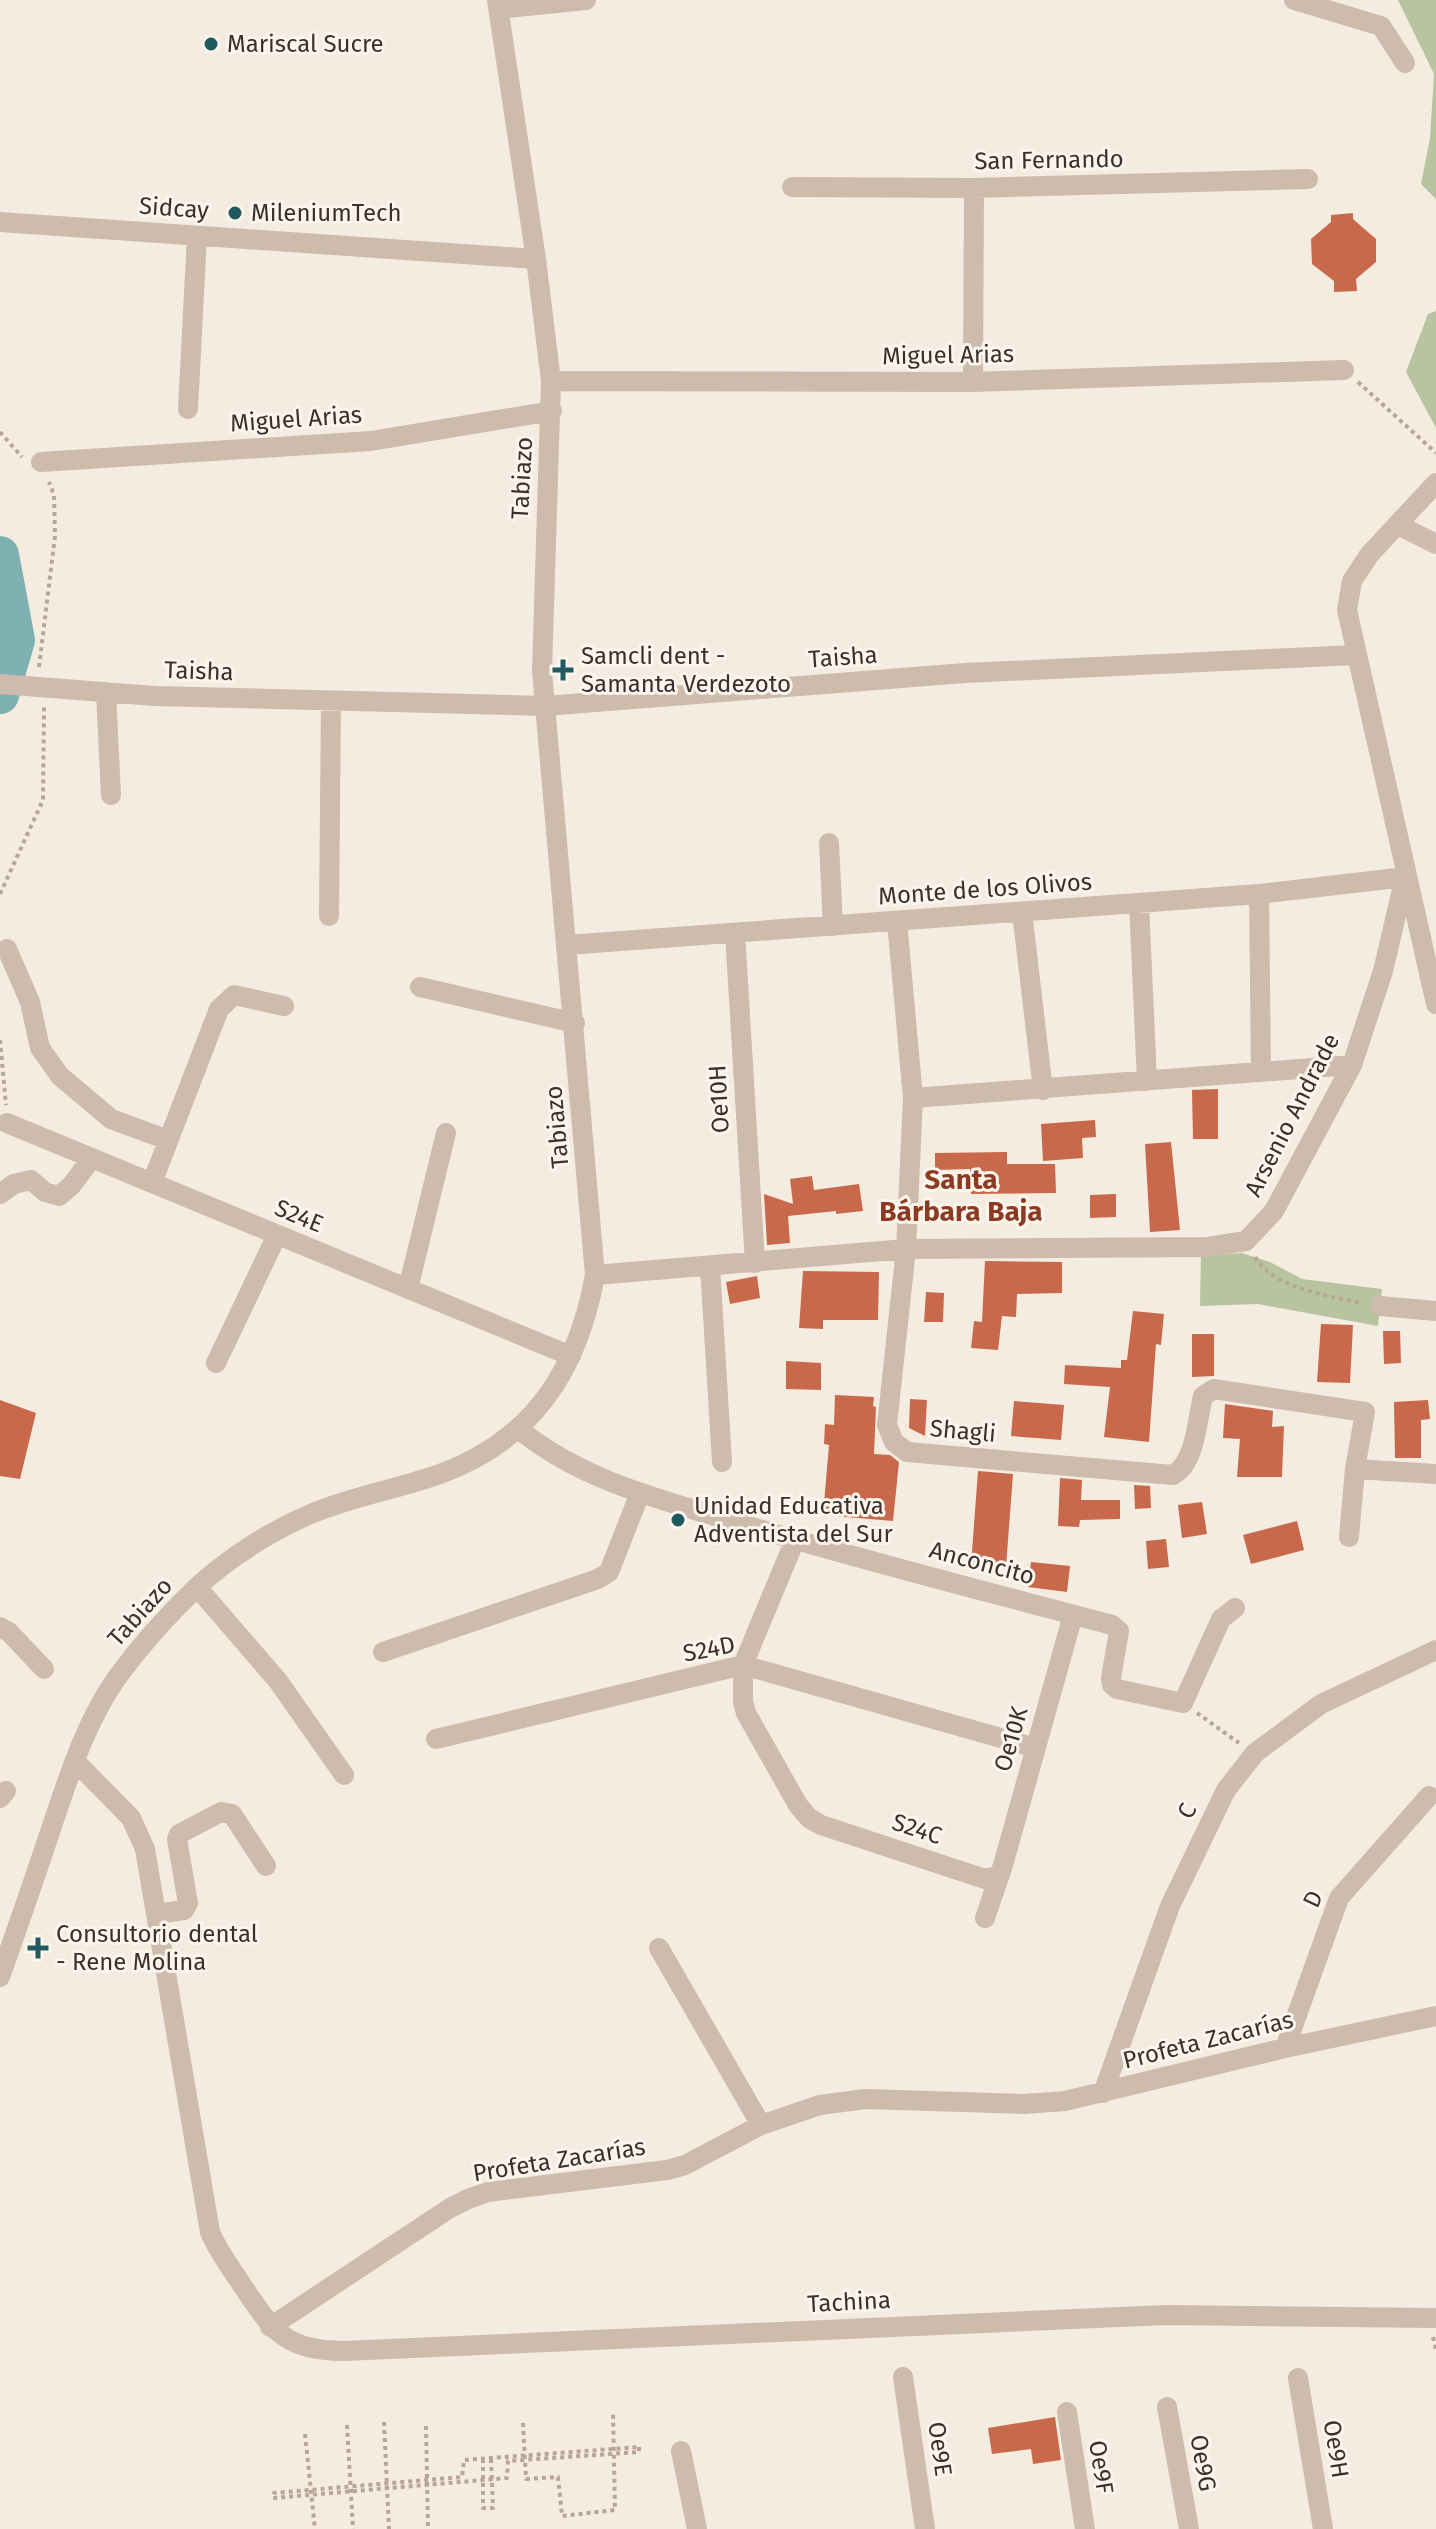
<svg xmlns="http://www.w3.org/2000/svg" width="1436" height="2529" font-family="'Fira Sans',sans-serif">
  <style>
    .green { fill: #b8c4a0 }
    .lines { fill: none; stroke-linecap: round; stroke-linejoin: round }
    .river { stroke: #7fb0b2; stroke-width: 38 }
    .building { fill: #c8694b }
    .path { stroke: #b9a596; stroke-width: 4; stroke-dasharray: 4 4; stroke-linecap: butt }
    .minor { stroke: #cdbbac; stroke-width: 20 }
    .poi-dot { fill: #1f5a5e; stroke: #fbf5ee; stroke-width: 3 }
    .labels { text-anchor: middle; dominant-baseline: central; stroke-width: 6; stroke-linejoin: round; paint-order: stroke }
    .poi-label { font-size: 24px; fill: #3b302b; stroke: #fbf5ee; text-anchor: start }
    .street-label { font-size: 24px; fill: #3b302b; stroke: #fbf5ee }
    .quarter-label { font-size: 28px; font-weight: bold; fill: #8c3b22; stroke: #fbf5ee }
  </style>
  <rect width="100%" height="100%" fill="#f4ebe1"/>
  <path class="green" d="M1398,0H1436V199L1421,184L1430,138L1434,74Z
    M1436,311V428L1406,372L1428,314Z
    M1242,1253L1270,1262L1302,1279L1382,1289L1378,1326L1258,1304L1200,1306L1201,1256Z"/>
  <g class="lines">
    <path class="river" d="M0,555L16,640L0,695"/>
  </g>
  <path class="building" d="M1353,213V219L1376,239V262L1356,279L1357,291L1334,292V281L1312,264L1311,239L1331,222V215Z
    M1218,1089V1139H1193L1192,1090Z
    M1095,1120L1096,1137L1082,1138L1083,1158L1043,1161L1041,1124Z
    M1171,1142L1180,1230L1150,1232L1145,1144Z
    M1007,1152V1164H1055L1056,1193L971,1194L970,1169L935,1170V1153Z
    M812,1176L814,1190L859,1184L863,1211L836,1214V1211L788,1216L790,1243L767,1245L764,1194L793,1204L790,1179Z
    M1116,1194V1217L1090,1218V1195Z
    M985,1261L1062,1262V1293L1017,1294L1016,1317L1002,1316L998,1350L971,1348L974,1321L982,1322Z
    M803,1271L879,1272L878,1320H823V1329L799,1328Z
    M757,1276L760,1298L730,1304L726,1282Z
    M926,1292L944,1293L943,1322H924Z
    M1133,1311L1164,1314L1161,1345L1156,1344L1149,1442L1104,1437L1110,1387L1064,1384L1065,1365L1121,1368V1360H1127Z
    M1321,1324L1353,1325L1350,1383L1317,1382Z
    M1383,1331H1400L1401,1363L1384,1364Z
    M1192,1334H1214V1376L1192,1377Z
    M786,1361L821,1363V1390L786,1389Z
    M835,1395L874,1397L873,1406L876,1407L874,1454L890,1455L899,1462L893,1521L823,1515L829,1445L824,1444L825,1424L834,1425Z
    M910,1399L927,1400L925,1436L909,1428Z
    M0,1400L36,1413L20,1479L0,1476Z
    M1428,1400L1430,1419L1421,1420V1458H1395L1394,1402Z
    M1014,1401L1064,1405L1061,1440L1011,1436Z
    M1225,1404L1273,1411L1272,1427L1284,1426L1282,1477H1237L1240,1439L1223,1438Z
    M978,1471L1013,1474L1006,1567L971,1565Z
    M1060,1478L1082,1480L1081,1500H1120V1519L1080,1520L1079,1527L1058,1526Z
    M1134,1485L1150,1486L1151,1508L1135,1509Z
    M1202,1502L1207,1534L1182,1538L1178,1505Z
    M1297,1521L1304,1550L1251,1564L1243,1535Z
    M1166,1539L1169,1567L1148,1569L1146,1541Z
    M1031,1562L1070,1566L1067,1592L1028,1587Z
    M1055,2417L1061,2460L1033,2464L1031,2449L992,2454L988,2428Z"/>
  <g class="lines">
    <path class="path" d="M1358,382L1436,453
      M0,432L22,457
      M39,667L55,536L54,495L49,482
      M0,894L43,800L44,707
      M0,1040L6,1105
      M1255,1257C1273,1288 1329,1296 1361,1303
      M1197,1713L1239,1743
      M1433,2337L1436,2350
      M384,2422L389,2529
      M523,2423L526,2479L558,2477L562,2516L615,2510L613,2413
      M347,2425L353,2529
      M426,2426L428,2529
      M305,2434L315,2529
      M639,2447V2452L508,2461L507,2478L273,2498L274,2493L462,2477L464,2460Z
      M483,2459V2508H493L491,2458"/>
    <path class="minor" d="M1294,0L1381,26L1405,63
      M499,9L586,0
      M792,187L974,188L1308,179
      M0,222L536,259
      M551,381L973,382L1344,370
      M973,382L974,188
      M188,409L197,236
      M41,462L371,441L552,411
      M1436,483L1369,555L1352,581L1347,610L1436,1004
      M1398,525L1436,544
      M0,684L154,696L545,706L965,673L1355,655
      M106,692L111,795
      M829,843L833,926
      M1259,894L1261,1072
      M1139,903L1147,1081
      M1022,912L1043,1090
      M329,916L331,701
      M897,921L913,1098L906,1249L887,1425L894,1442L907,1452L1173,1475C1196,1462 1197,1420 1203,1396L1214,1389L1365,1412L1355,1469L1349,1537
      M735,933L755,1263
      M567,945L1259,894L1405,877
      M7,949L30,1002L40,1048L60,1076L111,1119L168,1140
      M420,987L575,1023
      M913,1098L1352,1065
      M7,1123L571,1356
      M152,1183L219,1009L234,995L284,1006
      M0,1194L14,1184L31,1180L45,1192L59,1196L71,1186L92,1158
      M710,1266L722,1462
      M595,1275L906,1249L1208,1247L1246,1241L1274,1211L1352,1065L1383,971L1405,877
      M408,1289L446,1133
      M1380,1306L1436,1311
      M216,1363L277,1235
      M519,1429C581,1481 666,1501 742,1524C864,1561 989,1592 1112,1625L1119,1631L1111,1678L1112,1685L1117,1689L1183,1703L1221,1619L1235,1608
      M1355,1469L1436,1474
      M795,1540L743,1665V1702L746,1713L798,1805L809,1818L821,1825L985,1879L997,1876
      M197,1587L278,1681L344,1775
      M0,1627L9,1632L44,1669
      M383,1652L598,1579L609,1572L640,1493
      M436,1739L743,1665L1036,1748
      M75,1761L131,1818L145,1849L210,2232C218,2251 230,2267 242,2285C273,2331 284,2350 344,2351L1166,2315L1436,2318
      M0,1798L6,1791
      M156,1914L184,1910L188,1903L177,1839L179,1834L221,1812L232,1814L266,1866
      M985,1918L1003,1865L1073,1615
      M659,1948L761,2125
      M0,1977C18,1926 36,1874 53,1823C70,1773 86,1722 116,1679C139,1647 168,1615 196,1588C228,1558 272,1530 313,1513C354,1496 398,1489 440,1474C533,1440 578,1370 595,1275L542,671L551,381L536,259L497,0
      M1285,2048L1339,1898L1429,1796
      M1103,2093L1170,1906L1226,1790L1255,1753L1321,1704L1436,1650
      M270,2327L450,2208L468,2199L488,2192L667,2170L685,2165L761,2125L820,2105L865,2099L1024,2104L1065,2101L1285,2048L1436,2016
      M903,2377L925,2529
      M1298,2378L1323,2529
      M1167,2407L1189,2529
      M1067,2412L1085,2529
      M681,2451L697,2529"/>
  </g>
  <g class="poi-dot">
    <circle cx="211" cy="44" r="8"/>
    <circle cx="235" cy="213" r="8"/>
    <path d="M559 658h8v8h8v8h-8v8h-8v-8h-8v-8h8z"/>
    <circle cx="678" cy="1520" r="8"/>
    <path d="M34 1936h8v8h8v8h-8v8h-8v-8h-8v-8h8z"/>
  </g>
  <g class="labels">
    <g class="poi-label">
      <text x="227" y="44">Mariscal Sucre</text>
      <text x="251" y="213">MileniumTech</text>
      <text x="581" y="656">Samcli dent -<tspan x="581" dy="28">Samanta Verdezoto</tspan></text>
      <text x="694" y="1506">Unidad Educativa<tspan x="694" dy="28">Adventista del Sur</tspan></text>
      <text x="56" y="1934">Consultorio dental<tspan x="56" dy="28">- Rene Molina</tspan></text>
    </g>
    <g class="street-label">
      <text transform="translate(1049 160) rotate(-1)">San Fernando</text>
      <text transform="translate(174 208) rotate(4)">Sidcay</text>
      <text transform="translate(948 355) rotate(-1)">Miguel Arias</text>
      <text transform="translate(296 419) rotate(-4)">Miguel Arias</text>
      <text transform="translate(522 478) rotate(-87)">Tabiazo</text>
      <text transform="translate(843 657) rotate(-4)">Taisha</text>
      <text transform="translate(199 671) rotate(2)">Taisha</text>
      <text transform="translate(985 889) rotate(-4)">Monte de los Olivos</text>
      <text transform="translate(719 1099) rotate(-93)">Oe10H</text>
      <text transform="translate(1292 1115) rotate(-63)">Arsenio Andrade</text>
      <text transform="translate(557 1127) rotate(-95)">Tabiazo</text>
      <text transform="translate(299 1216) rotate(22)">S24E</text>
      <text transform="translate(963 1431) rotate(5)">Shagli</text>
      <text transform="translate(982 1563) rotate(15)">Anconcito</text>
      <text transform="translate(140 1612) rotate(-48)">Tabiazo</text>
      <text transform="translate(709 1649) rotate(-11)">S24D</text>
      <text transform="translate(1011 1739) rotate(-74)">Oe10K</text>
      <text transform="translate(1187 1811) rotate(-64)">C</text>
      <text transform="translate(917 1829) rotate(18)">S24C</text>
      <text transform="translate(1313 1899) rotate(-65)">D</text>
      <text transform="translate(1208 2040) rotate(-14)">Profeta Zacarías</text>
      <text transform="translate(559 2160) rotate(-9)">Profeta Zacarías</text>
      <text transform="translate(849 2302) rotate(-3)">Tachina</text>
      <text transform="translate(940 2449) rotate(82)">Oe9E</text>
      <text transform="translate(1336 2449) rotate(81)">Oe9H</text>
      <text transform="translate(1203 2463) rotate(80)">Oe9G</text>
      <text transform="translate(1101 2467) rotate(81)">Oe9F</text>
    </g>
    <g class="quarter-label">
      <text x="961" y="1179">Santa<tspan x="961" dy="32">Bárbara Baja</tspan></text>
    </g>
  </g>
</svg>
